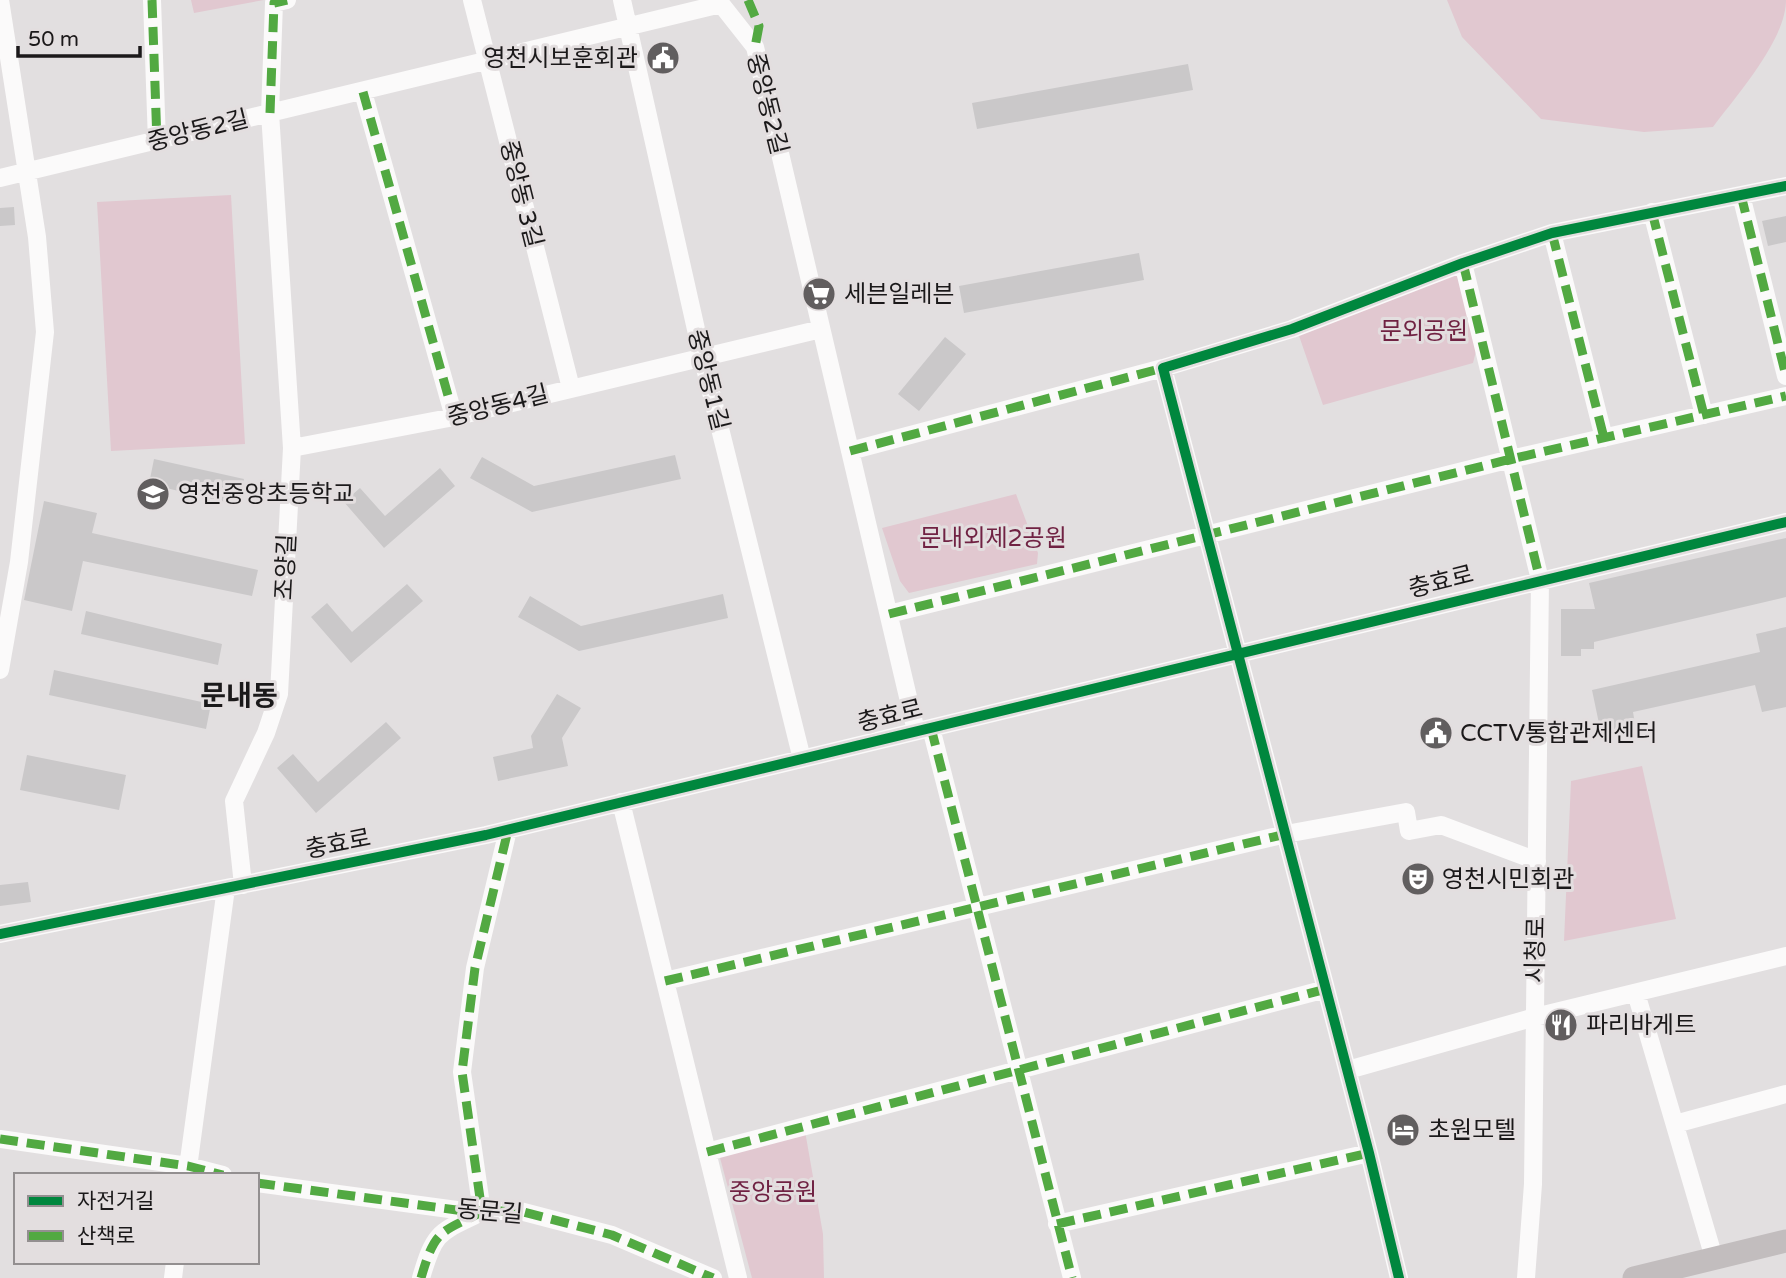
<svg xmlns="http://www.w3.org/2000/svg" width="1786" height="1278" font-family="'Varela Round','Noto Sans KR',sans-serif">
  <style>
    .green { fill: #e1c8d0 }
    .building { fill: #cac8c9 }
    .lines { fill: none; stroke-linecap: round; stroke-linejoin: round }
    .minor { stroke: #fbfafa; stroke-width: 18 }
    .major { stroke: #c2bdbe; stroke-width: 23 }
    .quiet { stroke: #52a942; stroke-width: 9; stroke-dasharray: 18 9; stroke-linecap: butt }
    .cycleway-casing { stroke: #e3dedf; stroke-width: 15 }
    .cycleway { stroke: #00873e; stroke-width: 10 }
    .labels { text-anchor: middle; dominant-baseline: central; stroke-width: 6; stroke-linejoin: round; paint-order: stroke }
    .poi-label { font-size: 24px; fill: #1b191a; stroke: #e3dedf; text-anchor: start }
    .street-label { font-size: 24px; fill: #1b191a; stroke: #e3dedf }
    .park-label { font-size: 24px; fill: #702243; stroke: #e3dedf }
    .quarter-label { font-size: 28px; font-weight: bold; fill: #1b191a; stroke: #e3dedf }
  </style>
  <rect width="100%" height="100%" fill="#e2dfe0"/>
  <path class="green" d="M191,0H264L194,13Z
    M1447,0H1786C1786,40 1737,95 1713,127L1644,132L1541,119L1462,37Z
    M231,195L245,444L111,451L97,202Z
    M1457,271L1476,351L1473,363L1323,405L1297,330Z
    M1016,494L1038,553L1037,564L909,593L900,581L882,528Z
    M1642,766L1676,919L1564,941L1571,781Z
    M805,1131L823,1234L824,1278H752L719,1154Z"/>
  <path class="building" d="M1188,64L1193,90L977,129L972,103Z
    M14,207L15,225L0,226V208Z
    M1786,216V242L1768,246L1762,221Z
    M1139,253L1144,280L964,313L959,286Z
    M945,337L966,354L919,411L898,394Z
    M675,455L681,479L532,512L470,478L482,457L534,486Z
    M154,459L244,479L238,505L149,484Z
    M440,468L455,486L384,548L344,502L360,488L385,516Z
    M44,501L97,513L92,533L258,570L252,596L83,561L72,611L24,600Z
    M1786,538V597L1594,642V649H1581V656H1561V609H1595L1589,583Z
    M407,584L423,601L351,663L311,617L327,603L352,632Z
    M723,594L728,618L579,651L518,617L530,596L581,626Z
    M86,611L222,644L218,665L81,634Z
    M1786,627V707L1762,712L1755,685L1633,712L1636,730L1602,738L1592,690L1760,652L1756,634Z
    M54,670L211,704L206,729L49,695Z
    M557,694L581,708L562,738L568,766L498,781L493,757L533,748L531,736Z
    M386,722L401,738L316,813L277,768L293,754L318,782Z
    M27,755L126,775L119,810L20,790Z
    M28,882L31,902L0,906V885Z"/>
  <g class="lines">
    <path class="minor" d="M152,0L157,142
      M472,0L571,388
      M622,0L702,356L802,759
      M363,92L454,417
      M0,178L721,4L755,47L916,731
      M1741,195L1786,376
      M1652,212L1704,415
      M1552,233L1604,438
      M1463,263L1540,580L1533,1184L1526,1278
      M292,448L454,417L821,329
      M850,451L1163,368
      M889,614L1511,459L1786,396
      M0,670L19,562L45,332L37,237L0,0
      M931,728L1072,1278
      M621,802L738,1278
      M243,885L234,801L266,733L279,694L292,448L270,113L274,3L287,0
      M0,934L486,835L1786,522
      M665,981L1286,834L1406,812L1409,831L1441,825L1537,861
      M1636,993L1714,1258
      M1348,1070L1535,1017L1786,956
      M1675,1124L1786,1094
      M0,1139L188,1166L223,1175
      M707,1152L1326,989
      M187,1175L226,888
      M257,1183L464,1211H520L612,1235L713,1278
      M1057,1224L1369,1153
      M173,1278L175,1262
      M421,1278C435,1230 439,1233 482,1212L462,1072L475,968L508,830
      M1399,1278L1369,1153L1163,368L1292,329L1463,263L1552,233L1786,186"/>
    <path class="major" d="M1634,1278L1786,1241"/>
    <path class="quiet" d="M152,0L157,142
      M748,0L759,26L755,47
      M363,92L454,417
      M270,113L274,3L287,0
      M1741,195L1786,376
      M1652,212L1704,415
      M1552,233L1604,438
      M1463,263L1540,580
      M850,451L1163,368
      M889,614L1511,459L1786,396
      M931,728L1072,1278
      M665,981L1286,834
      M0,1139L188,1166L223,1175
      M707,1152L1326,989
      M257,1183L464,1211H520L612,1235L713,1278
      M1057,1224L1369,1153
      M421,1278C435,1230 439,1233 482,1212L462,1072L475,968L508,830"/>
    <defs>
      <path id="cycleway" d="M0,934L486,835L1786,522
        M1399,1278L1369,1153L1163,368L1292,329L1463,263L1552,233L1786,186"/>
    </defs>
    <use href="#cycleway" class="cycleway-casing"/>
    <use href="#cycleway" class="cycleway"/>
  </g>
  <defs>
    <symbol id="civic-disc" viewBox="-11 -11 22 22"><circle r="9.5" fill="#615e5f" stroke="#e3dedf"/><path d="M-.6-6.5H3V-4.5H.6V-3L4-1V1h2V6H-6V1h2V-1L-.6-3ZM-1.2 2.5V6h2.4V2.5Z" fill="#fff"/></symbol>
    <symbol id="supermarket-disc" viewBox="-11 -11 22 22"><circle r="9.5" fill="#615e5f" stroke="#e3dedf"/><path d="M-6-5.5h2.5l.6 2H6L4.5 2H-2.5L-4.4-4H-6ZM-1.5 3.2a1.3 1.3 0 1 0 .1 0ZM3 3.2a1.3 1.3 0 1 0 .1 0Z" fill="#fff"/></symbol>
    <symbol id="school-disc" viewBox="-11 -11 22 22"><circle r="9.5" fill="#615e5f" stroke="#e3dedf"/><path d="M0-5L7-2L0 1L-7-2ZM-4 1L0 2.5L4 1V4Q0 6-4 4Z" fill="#fff"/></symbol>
    <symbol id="theatre-disc" viewBox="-11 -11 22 22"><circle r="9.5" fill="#615e5f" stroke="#e3dedf"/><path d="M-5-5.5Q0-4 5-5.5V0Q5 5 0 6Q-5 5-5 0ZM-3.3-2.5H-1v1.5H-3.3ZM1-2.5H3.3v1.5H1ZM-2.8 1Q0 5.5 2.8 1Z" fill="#fff"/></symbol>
    <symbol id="restaurant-disc" viewBox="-11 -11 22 22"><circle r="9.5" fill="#615e5f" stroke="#e3dedf"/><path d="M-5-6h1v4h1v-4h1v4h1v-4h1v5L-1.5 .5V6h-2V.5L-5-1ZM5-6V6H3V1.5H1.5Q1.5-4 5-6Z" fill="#fff"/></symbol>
    <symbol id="hotel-disc" viewBox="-11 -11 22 22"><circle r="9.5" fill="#615e5f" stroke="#e3dedf"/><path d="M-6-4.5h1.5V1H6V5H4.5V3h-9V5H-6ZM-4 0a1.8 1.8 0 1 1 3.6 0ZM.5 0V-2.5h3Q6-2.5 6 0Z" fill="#fff"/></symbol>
  </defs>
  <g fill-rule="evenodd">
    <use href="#civic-disc" x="644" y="39" width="38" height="38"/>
    <use href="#supermarket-disc" x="800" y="275" width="38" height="38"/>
    <use href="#school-disc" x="134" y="475" width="38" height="38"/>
    <use href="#civic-disc" x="1417" y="714" width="38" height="38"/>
    <use href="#theatre-disc" x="1399" y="860" width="38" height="38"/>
    <use href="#restaurant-disc" x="1542" y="1006" width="38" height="38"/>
    <use href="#hotel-disc" x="1384" y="1111" width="38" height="38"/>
  </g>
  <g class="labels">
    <g class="poi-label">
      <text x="638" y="58" text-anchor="end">영천시보훈회관</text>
      <text x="844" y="294">세븐일레븐</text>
      <text x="178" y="494">영천중앙초등학교</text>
      <text x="1460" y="733">CCTV통합관제센터</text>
      <text x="1442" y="879">영천시민회관</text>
      <text x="1586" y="1025">파리바게트</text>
      <text x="1428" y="1130">초원모텔</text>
    </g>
    <g class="street-label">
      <text transform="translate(767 104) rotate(76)">중앙동2길</text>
      <text transform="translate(198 131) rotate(-14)">중앙동2길</text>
      <text transform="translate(521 194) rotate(76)">중앙동 3길</text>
      <text transform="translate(708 380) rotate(76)">중앙동1길</text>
      <text transform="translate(498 406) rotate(-14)">중앙동4길</text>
      <text transform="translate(286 567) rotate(-87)">조양길</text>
      <text transform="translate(1441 582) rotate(-14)">충효로</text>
      <text transform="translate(890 716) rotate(-14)">충효로</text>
      <text transform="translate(338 844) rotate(-11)">충효로</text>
      <text transform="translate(1536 950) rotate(-89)">시청로</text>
      <text transform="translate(490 1212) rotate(5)">동문길</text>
    </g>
    <g class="park-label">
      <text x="1424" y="331">문외공원</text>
      <text x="993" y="538">문내외제2공원</text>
      <text x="773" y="1192">중앙공원</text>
    </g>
    <g class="quarter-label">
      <text x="239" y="696">문내동</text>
    </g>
  </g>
  <rect x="14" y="1173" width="245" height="91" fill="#e3dedf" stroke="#938f90" stroke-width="2"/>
  <rect x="28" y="1196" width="35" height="10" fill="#00873e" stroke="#938f90" stroke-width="2"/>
  <text x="77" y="1208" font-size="21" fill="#1b191a">자전거길</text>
  <rect x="28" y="1231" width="35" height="10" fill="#52a942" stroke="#938f90" stroke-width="2"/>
  <text x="77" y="1243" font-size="21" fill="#1b191a">산책로</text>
  <path d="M18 46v10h122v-10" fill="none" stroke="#1b191a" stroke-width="3.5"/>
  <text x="28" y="46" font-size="21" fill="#1b191a" stroke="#e3dedf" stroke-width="5" paint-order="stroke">50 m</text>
</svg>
